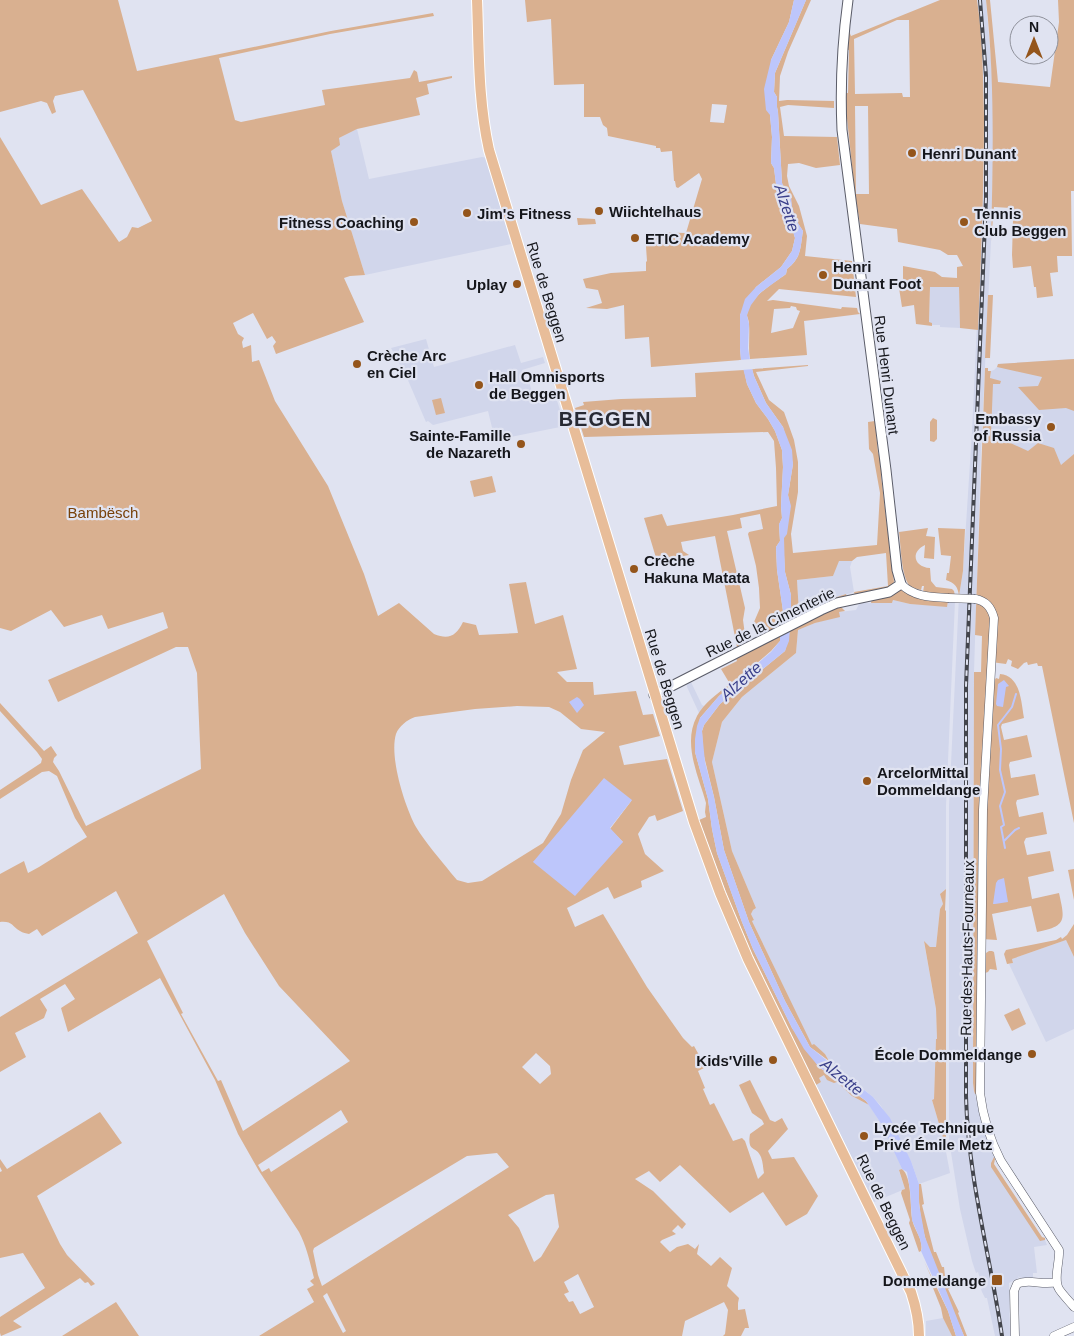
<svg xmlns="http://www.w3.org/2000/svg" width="1074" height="1336" font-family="Helvetica,sans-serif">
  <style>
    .built { fill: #d1d6eb }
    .green { fill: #d9b090; fill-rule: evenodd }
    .water { fill: #bdc6fb }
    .pier { fill: #e0e3f1 }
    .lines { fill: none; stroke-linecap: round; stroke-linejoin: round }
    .stream { stroke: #bdc6fb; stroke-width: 2 }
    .tertiary-casing { stroke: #5a5c68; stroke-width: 9 }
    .secondary-casing { stroke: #5a5c68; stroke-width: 11 }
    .primary-casing { stroke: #fff; stroke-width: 12 }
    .tertiary { stroke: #fff; stroke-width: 8 }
    .secondary { stroke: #fff; stroke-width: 9 }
    .primary { stroke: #e8bd99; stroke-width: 10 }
    .rail-casing { stroke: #43454c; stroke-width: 4 }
    .rail { stroke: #e0e3f1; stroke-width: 2; stroke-dasharray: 5.5; stroke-linecap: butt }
    .tertiary-bridge-casing { stroke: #5a5c68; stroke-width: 9; stroke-linecap: butt }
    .tertiary-bridge { stroke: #fff; stroke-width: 8 }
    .poi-dot { fill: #94551b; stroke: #e0e3f1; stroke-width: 2 }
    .labels { text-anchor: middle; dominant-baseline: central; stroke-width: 4.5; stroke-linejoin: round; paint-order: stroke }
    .poi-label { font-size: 15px; font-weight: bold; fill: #15161b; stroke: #e0e3f1; text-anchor: start }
    .street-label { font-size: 15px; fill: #15161b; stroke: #e0e3f1 }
    .park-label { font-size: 15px; fill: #784109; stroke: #e0e3f1 }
    .water-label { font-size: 16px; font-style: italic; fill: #3a3f8a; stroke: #e0e3f1 }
    .district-label { font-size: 20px; font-weight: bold; letter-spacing: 1px; fill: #272933; stroke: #e0e3f1 }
  </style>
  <rect width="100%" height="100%" fill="#e0e3f1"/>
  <path class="built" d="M977,0H986L993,85L994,128L991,241L981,450L974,672L973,1083L974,1091L987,1139L994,1157L991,1163L1040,1240H1045L1047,1245L1034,1247L1037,1273H1033V1278H1021L1018,1276L1019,1278L1009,1283L1010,1336H995L987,1298H985L982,1292L981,1289L983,1288L978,1272L976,1273L972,1261L960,1209L949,1140V806L959,596L963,571L972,432L983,192L984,133L982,57Z
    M357,129L369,179L482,157L487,158L511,244L365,275L342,201L331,151L337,146L339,138Z
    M930,287H959L960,328L940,327V325H932V323H929Z
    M426,339L434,367L515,345L521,363L543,357L545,363L522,370L525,383L529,382L534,398L554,391L565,426L495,440L488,411L433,425L428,421L426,422L407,378L391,348Z
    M1074,359V490L983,451L991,371L994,370L997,367L998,364Z
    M838,561H852L850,567L854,592L819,603L799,613L797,580L833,576Z
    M893,600L910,604L947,606L948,601H955L946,806V889L940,894L943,904L940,909L936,947H930L924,942L936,1009L937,1039H936L934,1099L932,1100L944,1141L950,1173L919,1184L911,1161L881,1106L873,1097L829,1061L825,1054L812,1046L752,921L754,920L751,914L753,910L756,908L732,851L712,762L722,722L742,697L796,653L798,630L815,623L839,616V612L856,610L859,604L863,603H892Z
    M690,680L702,705L704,706L699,713L687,687L686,682Z
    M1066,940L1074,957V1029L1046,1042L1009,964L1013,963L1012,959Z
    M824,1075L837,1081L852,1096L869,1105L882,1125L893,1147L902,1169L899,1171L905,1189L874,1202L816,1085L821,1082L818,1078Z
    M943,1318L952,1336H926V1321Z"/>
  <path class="green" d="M0,0H118L137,71L331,31L433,13L434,16L330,34L219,58L235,120L241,122L325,105L322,90L410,78L414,70L417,72L419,82L452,76V78L427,84L429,94L416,98L420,115L357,129L339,138L340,145L331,151L342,201L365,275L350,276L344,278L364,322L276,354L273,346L276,342L272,336L267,339L253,313L233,323L238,334L244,338L242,342L243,348L251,345L252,362L259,360L275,401L328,486L364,574L378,616L399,603L434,634C449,640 456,636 463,622L476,625L479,635L518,633L509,584L526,582L535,624L563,615L577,669L557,672L567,682H593L594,695L636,691L643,715L653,714L660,736L619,746L624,765L667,759L683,811L657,821L655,815L649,817L638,834L645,854L664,871L641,881L642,887L614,899L608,887L567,908L575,927L603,914L647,987L683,1038L692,1047L694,1046L704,1064L717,1058L718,1061L698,1071L705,1088L703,1089L710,1105L714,1103L733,1141L742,1138L745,1141L758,1179L764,1173C763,1168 763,1162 761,1157C756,1145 747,1153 750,1134L764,1124L762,1120L752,1113L739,1085L750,1080L770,1120L775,1122L782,1118L788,1129L768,1151L772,1159L794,1157L818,1196L807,1214L786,1226L763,1192L730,1213L680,1165L660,1182L649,1171L635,1179L653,1191L686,1224L682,1229L678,1225L672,1231L676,1234L662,1240L660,1242L670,1252L677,1247L688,1244L695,1249L699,1244L697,1254L711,1266L720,1257L732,1268L727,1286L739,1298L738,1303V1310L745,1309L749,1328H745L741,1336H723L725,1334L728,1310L724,1302L685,1321L682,1336H259L314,1302L307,1289L314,1285L310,1281L314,1278C310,1263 307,1247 299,1232L259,1171L238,1134L215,1080L160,978L68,1032L61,1008L75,999L65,984L40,999L47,1010L44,1018L15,1033L26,1057L0,1072V1017L138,933L116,891L42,936L37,929L29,934C26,933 23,933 20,931C11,926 13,921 0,922V874L24,861L28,873L39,867L87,837L75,818L57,776L49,771L42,772L0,799V790L41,763L42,759L37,752L0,711V703L44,751L51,746L57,755L54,758L53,762L59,771L86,826L201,769L197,673L188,647H176L58,702L48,680L168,628L163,612L108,629L102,615L64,627L51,610L11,631L0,628V137L41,205L82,189L119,242L127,237L132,227L138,228L152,221L83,90L55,96L53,101L56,112L52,114L47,103L41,101L0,112ZM517,706L549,707L560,712L581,729L605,732L583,750L571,780L561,814L543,843L482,881L468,883L457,880L451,873C440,859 425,842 416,827C405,807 389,757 396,734C399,726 407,720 415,717L475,709ZM632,800L610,829L623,842L533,862ZM224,894L245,933L279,986L350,1061L243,1131L221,1080L218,1081L181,1014L183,1013L147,941ZM536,1053L550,1066L551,1074L540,1084L522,1067ZM341,1110L348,1122L271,1172L269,1168L262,1172L258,1165ZM497,1153L509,1167L322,1286L318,1275L313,1251L314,1248L467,1156ZM554,1194L559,1227L541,1257L534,1262L519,1228L508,1215L546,1195ZM578,1274L594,1307L580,1314L573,1301L569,1302L564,1294L569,1292L564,1282ZM327,1293L346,1331L343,1333L323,1296Z
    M525,0H794L789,22L771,60L770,115L772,137L771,163L774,168L776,184L775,188L789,218L795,238L792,251L781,267L756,287L740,315V348L741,360L651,367L649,337L625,339L624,305L607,309L586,308L602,303L598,290L586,288L583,279L611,273L646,271V262L647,261L645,232L686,233L702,179L699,173L678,188L676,187L675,181H674L672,151L661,152L660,148H656V146L608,136L607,128L603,125L600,117H584V84L554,85L551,19L527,22ZM712,104L727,105L724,123L710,122Z
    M806,0H811L788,52L780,76L779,101L787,100L834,101V108L788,105L780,107L784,136L837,137L840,165L816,168L799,163L788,164L787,176L789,186L799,206L807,236L805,256L852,261L856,297L779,289L767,301L773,300L841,309L842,307L857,308L858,312L860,314L804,321L807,355L750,359C748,347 750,336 749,324C749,321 748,319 747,316C747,298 773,284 786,274L787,269C802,257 800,248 803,231C795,220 791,209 791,196L785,191L782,183L778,112L777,107V97L774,92L775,73ZM791,306L796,307L797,310L800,311L793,328L771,333L774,309L790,308Z
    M940,0H977C983,39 983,78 984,117C984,188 981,259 978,330L960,328L959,287H930L929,322L932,323V326L916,324L914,305L902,307L899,288L903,287V266L935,272L942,277L957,278V267L963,266L957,255H948L940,250L898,242L897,229L860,224L855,194L846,109L841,107L840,93H848L849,50L842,49L849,31L851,36ZM897,20H909L910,97H903L902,93L855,94L854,39ZM855,106H868L869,194H856Z
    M986,0H990L998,82L1050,87L1059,22L1058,0H1074V191H1071L1072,256H1057L1058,272L1050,273L1053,296L1037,298L1036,287H1034L1031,266L1013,268L1012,255L1013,220H1017V212L1011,211V208L994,207L991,241C993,160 995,80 986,0Z
    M577,218L595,219L596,224L578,225Z
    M988,295H993L990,358H985Z
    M1074,359V411L1066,408L1039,410L1018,387L1038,386L1042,377L997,367L998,364Z
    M808,365V366L756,372L769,400L784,412L794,440L798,462V492L791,534L793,553L877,545L880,493L873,454L869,449L868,422L875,421L878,453C882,459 884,470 881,476L894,582L891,587L855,595L854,592L888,586L886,553L857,557L852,561H839L833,576L797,580L799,613L819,603L846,594L847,597L820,606L791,620V595L785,572L783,538L790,506L788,495L793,464L783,427L766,403L754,376L752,369Z
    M985,368H988V371H991L990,378L1001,381L1000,384H993L991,434L1028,451L1038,443L1054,448L1061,465L1074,454V823L1042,666H1038L1037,663L1028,665L1027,662L1024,663L1018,669L1011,666L1012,661L1008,659L1006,664L991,662L990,687L996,678L999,679L1000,674C1021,676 1021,702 1024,718L1002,724L1001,727L1004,740L1027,735L1032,757L1010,762L1009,765L1011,778L1035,774L1039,795L1017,800L1016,803L1019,817L1043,812L1047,834L1026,838L1024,842L1027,855L1050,851L1054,871L1028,877L1032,899L1059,893C1065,920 1067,926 1037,932L1031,906L992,914L997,940L982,939L980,1093L975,1094L974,1091L973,1083L974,672H981L982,636L975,635Z
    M744,370L747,384L756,403L768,419L775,431L782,450L783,467L781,506L782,518L779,525L780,541L776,547L777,570L783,611L780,619V626L767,632L763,627L758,629L754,622L760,608L759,588L756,566L748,534L749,532L763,529L760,514L740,518L742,528L727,531L745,608L743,620L746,642L737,647L715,536L681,542L683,551L689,555L657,561L644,518L662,514L667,526L733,515L777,506L776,468L774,441L768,432L584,437L575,408L584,405L583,402L621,399L696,397L695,373Z
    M441,398L445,413L436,415L432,400Z
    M933,418L937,420V439L934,442L930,441V422Z
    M492,476L496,492L474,497L470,481Z
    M928,528L926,536L935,537L934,559L924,558L925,545C910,552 914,567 930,568L931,581L936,587L952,589L954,591L955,596L923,592L924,586H922L921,590C917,589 913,588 910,586C901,577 901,545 899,532Z
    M938,528L965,529L963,571L959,596C958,587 955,583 946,580L947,573H949L951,556L941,555Z
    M901,590L948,601L947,607L910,604L893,600L892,603H871L872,598Z
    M839,607H841L845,611L839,612L840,617L815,623L798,630L796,653L742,697L722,722L712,762L732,851L756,908L753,910L751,914L754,920L752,921L812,1045L814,1044L825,1054L829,1061L810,1047L785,1001L749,922L724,850L714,797L703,752L702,731L704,725L720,704L785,651L790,630L823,613Z
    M780,635V641L771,651L719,696L700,718L695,752L708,799L712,829L717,853L742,922L753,949L792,1028L819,1067L866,1101L869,1105L852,1096L837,1082L834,1083L827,1080L824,1075L819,1078L821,1082L816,1085L749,951L731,906L699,820L706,817L705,812L706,803C699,777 682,744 697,716C704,703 718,693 730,684L721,669L737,661L736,658Z
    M1074,869V900L1068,870Z
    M946,889L945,910L946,911V1144L944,1141L932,1100L934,1099L936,1039H937L936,1009L924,941L930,947H936L940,909L943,904L940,894Z
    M1074,924V957L1066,940L1012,959L1013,963L1007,964L1004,954L1006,950L1056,940L1061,937L1062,939L1067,935Z
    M989,951H992L994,952L997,970L990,969L988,972L985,973L986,953Z
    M1019,1008L1026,1024L1012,1031L1004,1015Z
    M100,1112L122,1143L37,1196L60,1244L67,1255L95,1284L91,1286L88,1282L85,1283L80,1278L13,1321L22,1327L1,1336L0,1333V1317L45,1288L23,1253L0,1258V1172L2,1171L0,1167V1159L7,1169Z
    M994,1157L995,1159L994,1164L1042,1237L1045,1238V1240L1040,1241L991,1167V1163Z
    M902,1169C912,1177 910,1205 912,1218C913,1229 924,1239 921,1251L919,1252L909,1223L910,1220L901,1193L902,1190L905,1189L899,1170Z
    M919,1184H921L924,1204L922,1205L934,1252H936L942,1267H944L945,1276L950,1288L948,1289L959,1312L958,1313L967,1336H964C944,1288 916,1238 919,1184Z
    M924,1261L948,1311L956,1336H952L943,1318L941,1308L931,1283L933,1281Z
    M116,1302L139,1336H62Z"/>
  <path class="water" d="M794,0H806L775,73L774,92L777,97V107L778,112L782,183L785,191L791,196C791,209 795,220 803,231C800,248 802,257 787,269L786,274L760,293L751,305L747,315L749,324L748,348L750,360L754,376L766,403L783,427L792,450L793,464L788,495L791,506L787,534L784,538L785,572L791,595V615L789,641L785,651L720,704L704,725L702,731L705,762L714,797L724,850L749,922L785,1001L810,1047L873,1097L890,1118L911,1161L919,1184V1204L925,1237L964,1336H956L948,1311L921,1251L922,1248L920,1239L912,1220L910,1190L907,1172L902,1169L882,1125L866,1101L819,1067L804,1049L792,1028L753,949L742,922L717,853L712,829L708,799L695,752V739L697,726L700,718L719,696L771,652L780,641V619L783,611L777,570L776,547L780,541L779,524L782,518L781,506L783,467L782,450L775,431L768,419L756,403L747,384L741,360L740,348V315L745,299L756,287L781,267L792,251L795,238L789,218L775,188L776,184L774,168L771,163L772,137L770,115L766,110L764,89L771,60L789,22Z
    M1004,680L1009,686L1006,687L1003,707L997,706L996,704L998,684Z
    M577,697L580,699L584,705L577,713L569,702Z
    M604,778L632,800L610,828L623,842L575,896L533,862Z
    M1004,878L1008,902L995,904H993L996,883L998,880Z"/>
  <path class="pier" d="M752,359L755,369L741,370L739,360Z"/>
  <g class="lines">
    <path class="stream" d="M1004,841L1015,830L1019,828
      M1005,848L1001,827L1004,825L1000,806L1005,792L1000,770L1001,749L998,725L1012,707L1016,694"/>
    <defs>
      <path id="tertiary" d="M901,584C914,597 931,597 948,598
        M975,599C986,601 991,607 994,618L983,810L980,1093C983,1117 990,1140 1001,1161L1059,1250C1060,1262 1053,1279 1059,1289C1063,1295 1069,1301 1074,1307
        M1015,1336L1014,1291L1017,1284C1029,1278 1043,1286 1056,1282
        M1054,1336L1074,1327"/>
      <path id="secondary" d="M654,695L821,610L837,603L889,592L901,584L897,570L886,470L842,130C840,86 842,44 848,0"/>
      <path id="primary" d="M477,0C479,50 478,101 489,150L694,822L720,893L748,959L911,1292C916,1307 919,1321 919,1336"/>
    </defs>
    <use href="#tertiary" class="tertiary-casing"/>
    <use href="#secondary" class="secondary-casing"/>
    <use href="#primary" class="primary-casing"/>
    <use href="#tertiary" class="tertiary"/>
    <use href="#secondary" class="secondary"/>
    <use href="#primary" class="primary"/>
    <defs>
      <path id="rail" d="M980,0L986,76V198L966,686V1096C968,1178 990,1255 1002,1336"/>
    </defs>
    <use href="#rail" class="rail-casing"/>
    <use href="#rail" class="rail"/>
    <defs>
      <path id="tertiary-bridge" d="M948,598L975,599"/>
    </defs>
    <use href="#tertiary-bridge" class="tertiary-bridge-casing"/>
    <use href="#tertiary-bridge" class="tertiary-bridge"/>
  </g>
  <g class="poi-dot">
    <circle cx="912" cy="153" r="5"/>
    <circle cx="599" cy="211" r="5"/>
    <circle cx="467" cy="213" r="5"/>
    <circle cx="414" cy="222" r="5"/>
    <circle cx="964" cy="222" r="5"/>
    <circle cx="635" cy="238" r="5"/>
    <circle cx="823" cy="275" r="5"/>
    <circle cx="517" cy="284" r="5"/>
    <circle cx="357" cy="364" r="5"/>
    <circle cx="479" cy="385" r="5"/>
    <circle cx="1051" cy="427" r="5"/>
    <circle cx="521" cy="444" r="5"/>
    <circle cx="634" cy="569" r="5"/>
    <circle cx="867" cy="781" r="5"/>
    <circle cx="1032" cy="1054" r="5"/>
    <circle cx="773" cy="1060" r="5"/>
    <circle cx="864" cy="1136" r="5"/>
    <rect x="991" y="1274" width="12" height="12" rx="2.5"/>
  </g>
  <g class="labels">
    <g class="poi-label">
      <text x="922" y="153">Henri Dunant</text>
      <text x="609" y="211">Wiichtelhaus</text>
      <text x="477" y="213">Jim's Fitness</text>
      <text x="974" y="213">Tennis<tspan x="974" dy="17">Club Beggen</tspan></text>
      <text x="404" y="222" text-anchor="end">Fitness Coaching</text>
      <text x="645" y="238">ETIC Academy</text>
      <text x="833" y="266">Henri<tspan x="833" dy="17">Dunant Foot</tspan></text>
      <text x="507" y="284" text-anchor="end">Uplay</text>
      <text x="367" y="355">Crèche Arc<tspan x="367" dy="17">en Ciel</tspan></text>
      <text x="489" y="376">Hall Omnisports<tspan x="489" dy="17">de Beggen</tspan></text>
      <text x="1041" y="418" text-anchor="end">Embassy<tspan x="1041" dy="17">of Russia</tspan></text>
      <text x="511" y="435" text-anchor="end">Sainte-Famille<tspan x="511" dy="17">de Nazareth</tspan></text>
      <text x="644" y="560">Crèche<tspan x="644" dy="17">Hakuna Matata</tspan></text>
      <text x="877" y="772">ArcelorMittal<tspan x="877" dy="17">Dommeldange</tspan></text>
      <text x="1022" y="1054" text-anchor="end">École Dommeldange</text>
      <text x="763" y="1060" text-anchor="end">Kids'Ville</text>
      <text x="874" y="1127">Lycée Technique<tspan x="874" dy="17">Privé Émile Metz</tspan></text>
      <text x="986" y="1280" text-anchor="end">Dommeldange</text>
    </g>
    <g class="street-label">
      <text transform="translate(547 292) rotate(73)">Rue de Beggen</text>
      <text transform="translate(887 375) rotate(83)">Rue Henri Dunant</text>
      <text transform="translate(770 622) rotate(-26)">Rue de la Cimenterie</text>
      <text transform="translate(665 679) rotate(73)">Rue de Beggen</text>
      <text transform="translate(967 948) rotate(-89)">Rue des Hauts-Fourneaux</text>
      <text transform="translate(884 1202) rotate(64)">Rue de Beggen</text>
    </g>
    <g class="park-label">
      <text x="103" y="512">Bambësch</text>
    </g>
    <g class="water-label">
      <text transform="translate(787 208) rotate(72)">Alzette</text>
      <text transform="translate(741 681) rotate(-42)">Alzette</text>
      <text transform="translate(842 1077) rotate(39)">Alzette</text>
    </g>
    <g class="district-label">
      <text x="605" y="419">BEGGEN</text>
    </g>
  </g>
  <g transform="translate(1034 40)"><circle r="24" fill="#e0e3f1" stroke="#8f919b"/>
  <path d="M0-4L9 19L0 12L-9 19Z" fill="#94551b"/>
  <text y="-8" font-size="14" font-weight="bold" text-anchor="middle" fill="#15161b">N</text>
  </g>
</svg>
